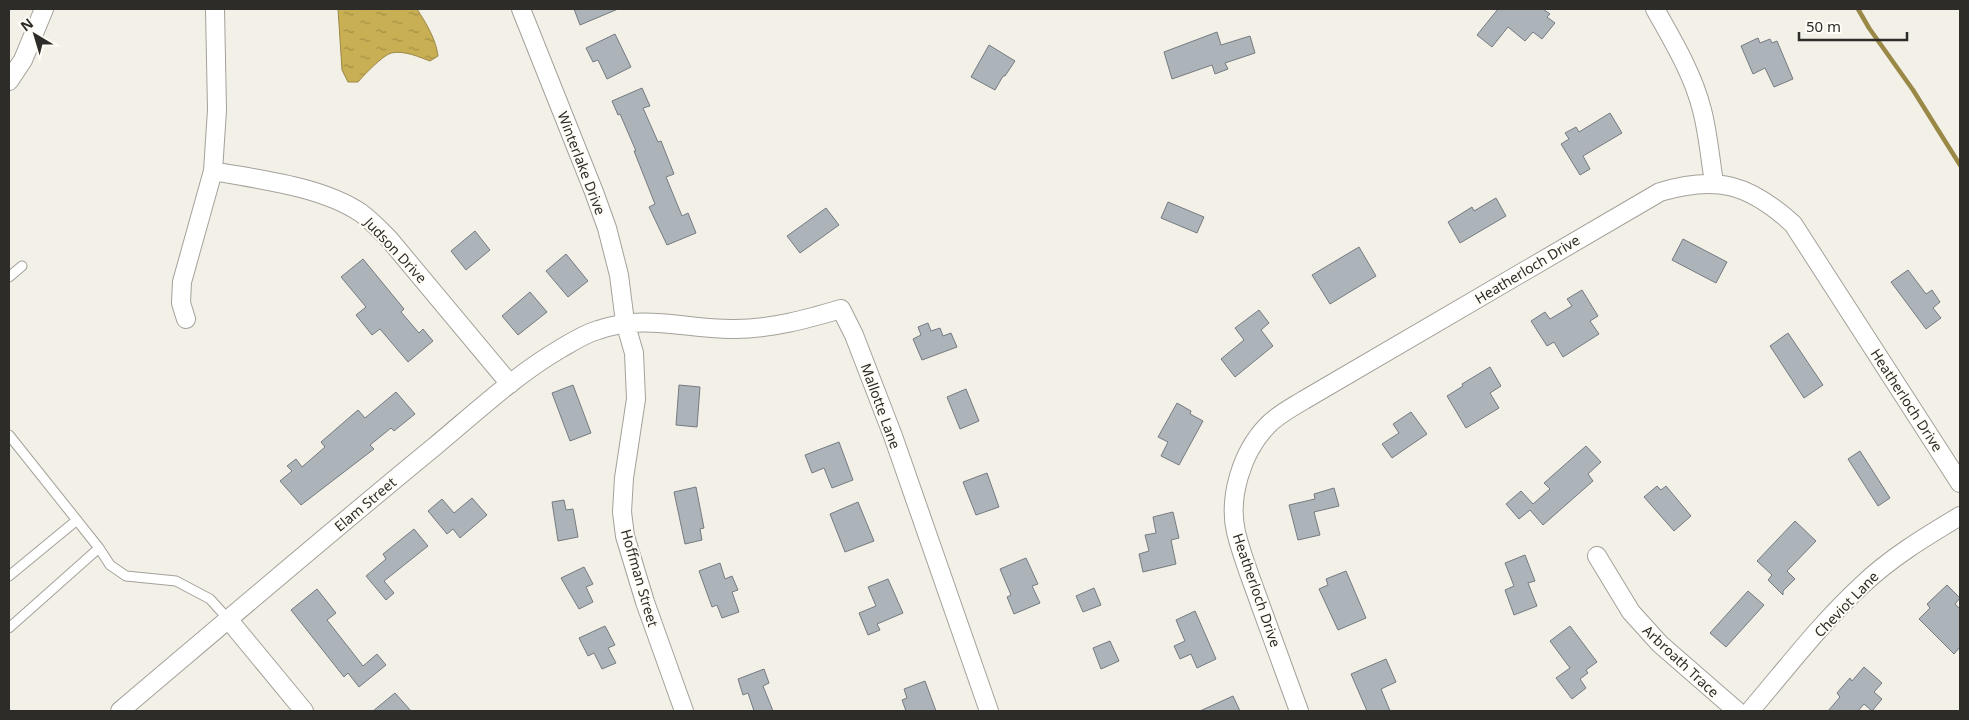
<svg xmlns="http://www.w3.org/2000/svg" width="1969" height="720" font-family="'Noto Sans',sans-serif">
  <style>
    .water { fill: url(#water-ripples); stroke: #9a8846 }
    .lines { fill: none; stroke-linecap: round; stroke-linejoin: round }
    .stream { stroke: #9a8846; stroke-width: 4.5 }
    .building { fill: #acb3b9; stroke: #757b81 }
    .lane-casing { stroke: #a4a19a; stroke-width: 11 }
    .street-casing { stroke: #a4a19a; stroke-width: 20 }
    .lane { stroke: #fff; stroke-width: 9 }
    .street { stroke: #fff; stroke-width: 18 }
    .labels { text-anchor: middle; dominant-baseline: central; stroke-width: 4; stroke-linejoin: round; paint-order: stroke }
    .street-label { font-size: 14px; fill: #2d2c29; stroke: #fffdf6 }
  </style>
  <defs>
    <pattern id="water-ripples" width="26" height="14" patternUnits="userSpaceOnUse" patternTransform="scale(1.25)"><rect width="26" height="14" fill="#c9af53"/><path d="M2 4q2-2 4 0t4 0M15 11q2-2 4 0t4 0" fill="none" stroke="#a48f45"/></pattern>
  </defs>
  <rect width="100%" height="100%" fill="#f2f0e7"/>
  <path class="water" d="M338,9H417C426,23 436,39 438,56L430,61C419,57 404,50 391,53C382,56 364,75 358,82H348L342,70Z"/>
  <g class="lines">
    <path class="stream" d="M1858,9L1869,28L1913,90L1960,165"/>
  </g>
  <path class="building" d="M574,9H618L580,25Z
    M1498,9H1543L1550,14L1547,17L1555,23L1542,39L1533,32L1525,41L1508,27L1492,47L1477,35Z
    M1217,32L1221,45L1250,36L1255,53L1225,63L1228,69L1215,74L1212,65L1172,79L1164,52Z
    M615,34L631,67L607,79L598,60L593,62L586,48Z
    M1758,38L1760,43L1770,39L1772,43L1777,41L1793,79L1774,87L1765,68L1753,74L1741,46Z
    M989,45L1015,61L1005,76H1003L995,90L971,77Z
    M642,88L650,106L643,108L658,142L661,141L674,174L666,177L682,216L688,213L696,233L667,245L649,207L655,204L634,151H636L620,114L618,115L612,101Z
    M1610,113L1622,133L1583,156L1590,169L1580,175L1561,144L1569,139L1565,133L1576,127L1579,132Z
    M1496,198L1506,216L1460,243L1448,222L1472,207L1474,211Z
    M1168,202L1204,217L1197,233L1161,218Z
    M826,208L839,225L800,253L787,236Z
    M475,231L490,250L466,270L451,251Z
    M1683,239L1727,262L1716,283L1672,260Z
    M1359,247L1376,276L1330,304L1312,275Z
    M566,254L588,281L568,297L546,271Z
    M363,259L404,309L401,312L419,333L423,329L433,341L408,362L380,329L372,335L356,315L366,307L341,277Z
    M1908,270L1926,294L1932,290L1940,302L1933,308L1941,318L1926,329L1891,282Z
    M1582,290L1598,316L1590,321L1599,334L1563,357L1554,342L1547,346L1531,321L1545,312L1550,319L1572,306L1567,299Z
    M530,292L547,312L518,335L502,316Z
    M1259,310L1269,323L1261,330L1273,346L1235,377L1221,359L1244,340L1235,328Z
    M928,323L931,331L940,328L943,336L951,333L957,347L922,360L913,339L921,335L918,327Z
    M1788,333L1823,385L1804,398L1770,346Z
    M1490,367L1501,386L1490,393L1499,408L1466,428L1447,396L1463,386L1462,384Z
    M573,385L591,433L570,441L552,393Z
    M679,385L700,387L697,427L676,425Z
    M966,389L979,421L960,429L947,397Z
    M396,392L415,414L394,431L391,428L370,445L374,449L301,505L280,481L292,471L287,466L296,459L302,467L325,447L321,442L358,410L365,418Z
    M1177,403L1191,411L1190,414L1203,421L1179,465L1161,456L1168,442L1158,437Z
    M1411,412L1427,434L1392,458L1382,444L1399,433L1393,424Z
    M839,442L853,480L832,488L824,468L812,473L805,455Z
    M1586,446L1601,462L1588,474L1593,481L1543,525L1530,510L1519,519L1506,504L1521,491L1533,504L1550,489L1544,483Z
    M1860,451L1890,498L1878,506L1848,459Z
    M987,473L999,507L976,515L963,482Z
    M1657,486L1661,490L1666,486L1691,516L1674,531L1644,497Z
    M696,487L704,528L700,529L702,540L685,544L674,492Z
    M1334,488L1339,506L1314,512L1320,535L1298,540L1289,505L1315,499L1314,494Z
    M472,498L487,515L460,538L453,529L447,534L428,511L442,499L454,513Z
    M564,500L566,510L573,509L578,537L558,541L552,502Z
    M858,502L874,541L845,552L830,514Z
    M1173,512L1179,538L1171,540L1176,564L1143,572L1139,554L1149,551L1145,535L1156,533L1153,517Z
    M1795,521L1816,541L1787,571L1795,579L1783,591V595L1768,580L1772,575L1757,561Z
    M414,529L428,546L384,581L394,593L386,600L366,576L386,559L383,554Z
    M1525,555L1535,581L1528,583L1537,606L1514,615L1505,590L1514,586L1505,563Z
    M1026,558L1038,584L1032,586L1040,603L1014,614L1007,597L1011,595L1000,569Z
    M720,563L725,579L732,576L738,590L732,592L739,612L722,618L717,605L712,607L699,571Z
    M584,567L593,584L586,587L593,602L579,609L561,578Z
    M1346,571L1366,618L1338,630L1319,589L1328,585L1326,579Z
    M888,579L903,613L877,624L880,630L868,635L859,613L876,606L868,587Z
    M1947,585L1960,598L1955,604L1960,609V647L1954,654L1919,619L1930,608L1927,604Z
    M1094,588L1101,605L1083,612L1076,596Z
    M317,589L336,613L327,620L363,666L377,654L386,665L359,687L348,673L344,677L291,610Z
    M1748,591L1764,605L1726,647L1710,633Z
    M1195,611L1216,659L1197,668L1191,654L1180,659L1174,646L1185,641L1176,620Z
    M605,626L615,645L608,648L616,663L602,669L594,653L588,656L579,638Z
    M1570,626L1597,662L1586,670L1588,673L1580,679L1586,688L1572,699L1556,678L1570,668L1550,641Z
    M1110,641L1119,661L1101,669L1093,648Z
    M1386,659L1396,682L1381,689L1390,711H1367L1351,674Z
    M1864,667L1882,683L1874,692L1882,699L1872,711L1864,704L1858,711H1828L1840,697L1837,693L1850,678L1852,681Z
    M764,669L769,683L763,686L773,711H754L748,693L743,695L738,679Z
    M925,681L936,711H906L902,700L907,698L904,689Z
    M395,693L411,711H373Z
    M1233,696L1240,711H1200Z"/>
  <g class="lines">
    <defs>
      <path id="lane" d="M9,277L22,266
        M9,435L99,548L9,628
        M99,548L110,565L126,576L176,581L210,599L228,619
        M9,576L77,520"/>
      <path id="street" d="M521,9L594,192L607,228L619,275L625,322L634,353L636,399L624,478L622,512L625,536L645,602L684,711
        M1655,9C1673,41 1693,74 1702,110C1708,133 1710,158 1714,182
        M9,81L23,60L44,9
        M213,171C260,180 321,186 361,213C372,221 380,230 389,239L510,384
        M186,319L181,303L182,282L213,171L217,110L215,9
        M1597,556L1631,612L1660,644L1737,711
        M228,619L304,711
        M120,711C224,623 328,534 434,447C475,413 514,376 560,349C572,342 584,334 598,330C646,313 687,330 735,329C771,329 807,319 841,309L854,335L893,436L989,711
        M1299,711C1286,676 1273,640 1260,604C1252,581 1242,557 1236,532C1228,497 1242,452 1267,426C1277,415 1291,408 1304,400L1660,192C1717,175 1749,184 1793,224L1960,483
        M1750,711C1786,669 1820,624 1861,586C1890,558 1925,537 1960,516"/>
    </defs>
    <use href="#lane" class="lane-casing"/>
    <use href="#street" class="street-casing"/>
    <use href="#lane" class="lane"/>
    <use href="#street" class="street"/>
  </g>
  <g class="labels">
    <g class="street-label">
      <text transform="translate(582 163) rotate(69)">Winterlake Drive</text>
      <text transform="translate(396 250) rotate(47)">Judson Drive</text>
      <text transform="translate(1527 269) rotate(-31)">Heatherloch Drive</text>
      <text transform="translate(1907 400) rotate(57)">Heatherloch Drive</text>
      <text transform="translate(881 406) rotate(70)">Mallotte Lane</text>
      <text transform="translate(365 504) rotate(-40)">Elam Street</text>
      <text transform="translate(640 578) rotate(74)">Hoffman Street</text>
      <text transform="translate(1257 590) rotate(71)">Heatherloch Drive</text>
      <text transform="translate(1846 604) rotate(-46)">Cheviot Lane</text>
      <text transform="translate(1681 661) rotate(43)">Arbroath Trace</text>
    </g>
  </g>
  <rect width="1969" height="720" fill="none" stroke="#2d2c29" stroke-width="20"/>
  <g transform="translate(35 35) rotate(322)" stroke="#fffdf6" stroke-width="4" paint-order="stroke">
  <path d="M0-4L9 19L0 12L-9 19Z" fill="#2d2c29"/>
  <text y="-8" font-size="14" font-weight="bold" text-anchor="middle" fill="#2d2c29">N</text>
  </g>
  <path d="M1799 32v8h108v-8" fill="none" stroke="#2d2c29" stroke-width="2.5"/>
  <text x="1806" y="32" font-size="15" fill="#2d2c29" stroke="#fffdf6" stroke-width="4" paint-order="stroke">50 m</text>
</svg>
